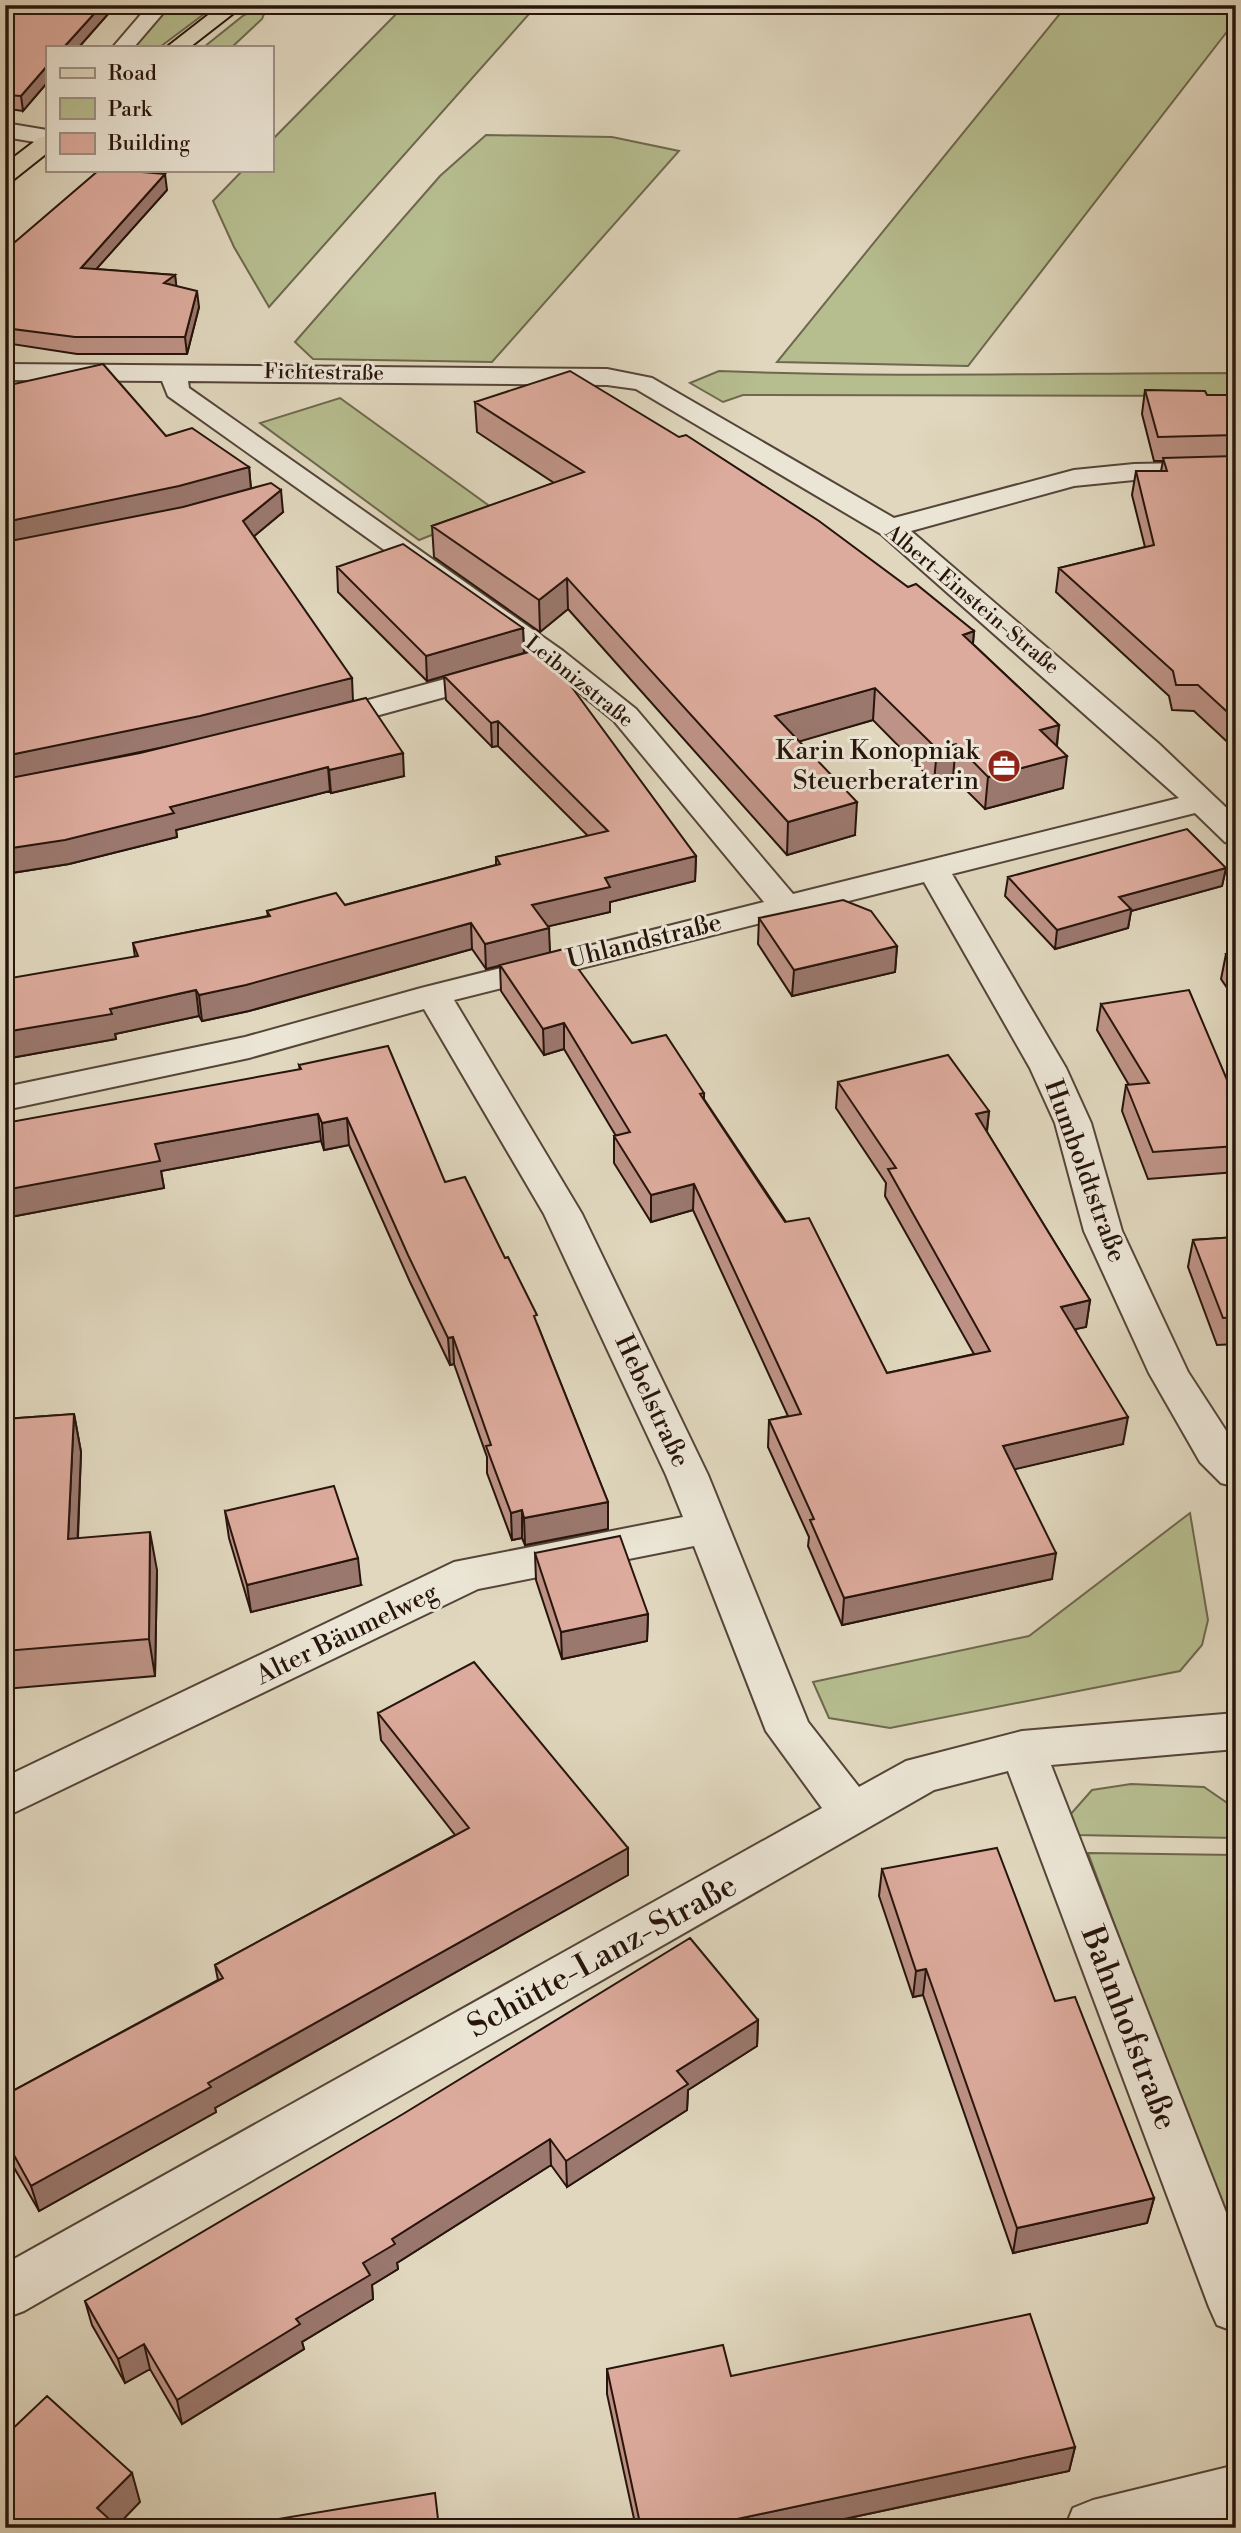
<svg xmlns="http://www.w3.org/2000/svg" width="1241" height="2533" font-family="'Libre Bodoni',serif">
  <style>
    .green { fill: #b6bd8f; stroke: #6e684e; stroke-width: 2 }
    .lines { fill: none; stroke-linecap: round; stroke-linejoin: round }
    .minor-casing { stroke: #554538; stroke-width: 4 }
    .major-casing { stroke: #27140c; stroke-width: 4 }
    .minor { fill: #ebe5d5; fill-rule: evenodd }
    .major { fill: #e0d7be; fill-rule: evenodd }
    .wall { fill: #be9387; stroke: #27140c; stroke-width: 2; fill-rule: evenodd }
    .shaded-wall { fill: #9b786e; stroke: #27140c; stroke-width: 2 }
    .building { fill: #ddab9d; stroke: #27140c; stroke-width: 2 }
    .labels { text-anchor: middle; dominant-baseline: central; stroke-width: 6; stroke-linejoin: round; paint-order: stroke }
    .far-street-label { font-size: 21px; fill: #27140c; stroke: #ebe5d5 }
    .poi-label { font-size: 26px; fill: #27140c; stroke: #ebe5d5; text-anchor: end }
    .street-label { font-size: 26px; fill: #27140c; stroke: #ebe5d5 }
    .near-street-label { font-size: 32px; fill: #27140c; stroke: #ebe5d5 }
  </style>
  <rect width="100%" height="100%" fill="#e0d7be"/>
  <filter id="stains"><feTurbulence type="fractalNoise" baseFrequency=".00286" numOctaves="4"/><feColorMatrix values="0 0 0 0 .2 0 0 0 0 .09 0 0 0 0 .02 0 0 0 .5 -.17"/></filter>
  <radialGradient id="worn" r=".72"><stop offset=".6" stop-color="#630" stop-opacity="0"/><stop offset="1" stop-color="#630" stop-opacity=".3"/></radialGradient>
  <path class="green" d="M182,5L204,10V14L160,47H134C147,30 159,8 182,5Z
    M405,5H537L269,307L234,247L213,201L243,170H271V141Z
    M1067,5H1236V20L968,366L777,362Z
    M259,10L264,14L262,19L232,47H204L244,15Z
    M486,135L612,137L679,151L492,362L313,359L295,342L440,176Z
    M719,371C891,378 1063,373 1236,373V396L743,395L723,402L690,383Z
    M340,398L495,510L419,540L260,423Z
    M1190,1513L1208,1620L1202,1645L1180,1671L890,1728L829,1718L813,1682L1029,1636Z
    M1131,1784L1204,1787L1236,1809V1838L1075,1835L1069,1816L1092,1790Z
    M1088,1853L1236,1855V2252Z"/>
  <g class="lines">
    <defs>
      <path id="minor" d="M149,5H170L134,47H113Z
        M5,123L47,130V144L5,137Z
        M5,364L607,369L652,378L894,518L1074,470L1134,464L1236,462V478L1134,480L1074,486L911,531L1158,743L1236,817V845L1225,842L1195,813L952,874L1066,1068L1091,1123L1122,1231L1188,1372L1236,1446V1487L1221,1483L1200,1462L1149,1373L1084,1231L1055,1123L1030,1068L924,882L454,1000L582,1214L708,1475L808,1722L859,1787L906,1761L1022,1731L1236,1713V1749L1051,1765L1236,2238V2332L1217,2325L1209,2307L1008,1771L934,1790L24,2311L5,2318V2264L822,1808L766,1731L694,1546L478,1589L5,1817V1777L454,1562L683,1517L666,1475L544,1214L424,1009L249,1058L5,1110V1087L245,1037L421,988L764,902L614,721L543,663L168,396L162,381L5,380ZM188,381L607,385L636,389L881,534L1179,798L793,894L636,709L563,651L189,388Z
        M496,665L507,668L511,674L507,680L321,731L310,728L306,722L310,716Z
        M1236,2465V2521L1209,2528H1065L1073,2508L1093,2500Z"/>
      <path id="major" d="M221,5H244L190,47H167Z
        M47,136V153L13,180L5,182V164L39,138Z"/>
    </defs>
    <use href="#minor" class="minor-casing"/>
    <use href="#major" class="major-casing"/>
    <use href="#minor" class="minor"/>
    <use href="#major" class="major"/>
  </g>
  <path class="wall" d="M5,5H116L79,47H47V83L23,111L9,109L5,112Z
    M167,190L96,269L175,275L176,286L199,307L187,354H77L5,343V248H8Z
    M5,386L166,436L249,467L251,489L283,512L254,536L353,701L404,776L331,793L330,791L176,830L177,837L69,864L5,874ZM160,748L140,753L113,758Z
    M1145,390L1207,395H1236V750L1194,711L1172,710L1169,696L1056,592L1059,568L1145,547L1132,495L1136,471H1161L1163,461H1154L1142,414Z
    M475,402L908,587L974,631L973,644L1059,725L1057,746L1063,788L985,809L953,777L934,782L873,720L799,741L855,835L787,855L568,609L540,632L434,557L432,526L554,483L477,432Z
    M337,567L523,628L524,653L696,856L695,881L610,902V912L548,926L550,953L632,1043L704,1093V1099L887,1373L974,1354L885,1196L886,1183L836,1108L838,1082L989,1111L987,1132L1090,1300L1086,1327L1075,1329L1123,1444L1014,1469L1052,1579L842,1625L808,1546L809,1537L768,1447L769,1420L788,1416L693,1210L651,1222L614,1163V1136H616L564,1049L544,1055L501,991L500,966L486,969L472,949L249,1011L202,1021L199,1016L115,1034L116,1039L5,1059L135,957L133,943L268,916L267,911L345,905L496,865V857L588,836L498,746L492,747L446,700L444,676L427,681L338,592Z
    M1226,868L1222,886L1131,911L1128,928L1055,949L1005,896L1008,877Z
    M759,918L897,946L895,972L792,996L758,944Z
    M1236,953V1001L1221,979L1226,954Z
    M1101,1004L1236,1101V1172L1148,1179L1122,1111L1126,1085H1129L1097,1030Z
    M299,1065L445,1182L538,1326L608,1502V1529L525,1545L522,1538L512,1540L487,1473V1457L454,1364L450,1365L410,1282L349,1145L324,1150L321,1141L161,1171L164,1188L5,1218L300,1070Z
    M1236,1237V1344L1217,1345L1188,1267L1193,1240Z
    M74,1414L81,1452L78,1538L157,1570L155,1676L5,1689V1419Z
    M225,1511L361,1585L251,1612L229,1538Z
    M535,1553L648,1614L647,1641L562,1659L536,1580Z
    M378,1713L628,1848V1875L215,2108L216,2112L39,2211L5,2152V2095L218,1980L215,1965L455,1835L381,1740Z
    M882,1869L1055,2001L1154,2198L1147,2223L1013,2253L923,1995L913,1997L879,1896Z
    M758,2020L757,2046L688,2090L687,2110L567,2187L551,2165L397,2263L398,2269L372,2285L373,2299L302,2342L304,2349L182,2424L150,2369L125,2383L92,2325L85,2301Z
    M607,2369L731,2376L1075,2447L1069,2471L802,2528H636L607,2394Z"/>
  <path class="shaded-wall" d="M102,5H116L79,47H64Z
    M47,66V83L23,111L21,96Z
    M7,95L9,109L5,112V96Z
    M165,174L167,190L83,284L81,268Z
    M175,275L177,291L164,283Z
    M197,291L199,307L187,354L185,337Z
    M249,467L251,489L181,508L5,545V522Z
    M281,490L283,512L246,543L243,521Z
    M567,578L568,609L540,632L539,600Z
    M523,628L524,653L427,681L426,656Z
    M974,631L971,663L963,635Z
    M352,678L353,701L203,739L5,780V756Z
    M875,688L873,720L774,749L775,716Z
    M498,721V746L492,747L491,723Z
    M1059,725L1055,757L1040,730Z
    M956,744L953,777L934,782L937,749Z
    M403,753L404,776L331,793L329,770Z
    M1067,756L1063,788L985,809L988,777Z
    M328,767L330,791L176,830L177,837L69,864L5,874V849Z
    M857,802L855,835L787,855L788,822Z
    M696,856L695,881L610,902V912L533,930L532,905L605,878Z
    M1226,868L1222,886L1131,911L1128,928L1055,949L1057,930L1119,897Z
    M471,923L472,949L249,1011L202,1021L199,995Z
    M549,928L550,953L486,969L485,944Z
    M897,946L895,972L792,996L794,970Z
    M196,990L199,1016L115,1034L116,1039L5,1059V1032Z
    M564,1023V1049L544,1055L543,1029Z
    M989,1111L986,1137L976,1114Z
    M318,1114L321,1141L161,1171L164,1188L5,1218V1190L155,1144Z
    M347,1118L349,1145L324,1150L322,1123Z
    M694,1184L693,1210L651,1222V1195Z
    M1090,1300L1086,1327L1057,1333L1061,1307Z
    M453,1337L454,1364L450,1365L448,1338Z
    M74,1414L81,1452L76,1577L68,1539Z
    M1128,1417L1123,1444L999,1473L1003,1446Z
    M608,1502V1529L525,1545L524,1518Z
    M522,1510V1538L512,1540L511,1513Z
    M150,1532L157,1570L155,1676L149,1639Z
    M1056,1553L1052,1579L842,1625L844,1598Z
    M358,1558L361,1585L251,1612L247,1585Z
    M648,1614L647,1641L562,1659L561,1632Z
    M628,1848V1875L215,2108L216,2112L39,2211L31,2186L208,2083Z
    M926,1969L923,1995L913,1997L916,1971Z
    M758,2020L757,2046L688,2090L687,2110L567,2187L566,2161L677,2071Z
    M550,2139L551,2165L397,2263L398,2269L372,2285L373,2299L302,2342L304,2349L182,2424L177,2400L296,2319L392,2239Z
    M1154,2198L1147,2223L1013,2253L1017,2228Z
    M144,2344L150,2369L125,2383L118,2359Z
    M1075,2447L1069,2471L802,2528H695Z
    M132,2473L140,2502L115,2528L97,2508Z"/>
  <path class="building" d="M5,5H102L64,47H47V66L21,96L7,95L5,96Z
    M99,170H119L165,174L81,268L175,275L164,283L197,291L185,337H75L5,328V248H8Z
    M103,364L166,436L192,428L249,467L179,486L5,522V386Z
    M570,371L679,437L686,435L819,521L908,587L916,584L974,631L963,635L1059,725L1040,730L1067,756L988,777L956,744L937,749L875,688L775,716L857,802L788,822L567,578L539,600L432,526L584,472L475,402Z
    M1145,390L1205,391L1207,395H1236V435L1158,437Z
    M1236,456V720L1198,685H1176L1173,671L1059,568L1154,545L1136,471H1167L1163,458Z
    M271,483L281,490L243,521L352,678L200,716L5,756V542L183,507Z
    M403,544L523,628L426,656L337,567Z
    M543,648L696,856L605,878L610,887L532,905L549,928L485,944L471,923L246,985L199,995L196,990L110,1009L112,1014L5,1032V979L138,956L133,943L270,916L267,911L336,893L345,905L500,864L496,857L608,831L498,721L491,723L444,676Z
    M366,698L403,753L329,770L328,767L170,807L174,813L65,840L5,849V779L140,753Z
    M1187,829L1226,868L1119,897L1131,909L1057,930L1008,877Z
    M843,900L871,911L897,946L794,970L759,918Z
    M564,949L632,1043L666,1035L704,1093L700,1094L785,1222L809,1218L887,1373L990,1351L888,1169L896,1168L838,1082L948,1055L989,1111L976,1114L1090,1300L1061,1307L1128,1417L1003,1446L1056,1553L844,1598L810,1520L814,1519L769,1420L801,1414L694,1184L651,1195L614,1136L630,1132L564,1023L543,1029L500,965Z
    M1236,953V969L1226,954Z
    M1189,990L1236,1101V1146L1153,1152L1126,1085L1149,1083L1101,1004Z
    M388,1046L445,1182L465,1177L505,1258L508,1257L537,1315L534,1316L608,1502L524,1518L522,1510L511,1513L486,1446L491,1445L453,1337L448,1338L408,1255L347,1118L322,1123L318,1114L155,1144L160,1161L5,1190V1123L301,1069L299,1065Z
    M1236,1237V1317L1223,1318L1193,1240Z
    M74,1414L68,1539L150,1532L149,1639L5,1651V1419Z
    M334,1486L358,1558L247,1585L225,1511Z
    M620,1536L648,1614L561,1632L535,1553Z
    M474,1662L628,1848L208,2083L211,2087L31,2186L5,2139V2095L223,1978L215,1965L469,1828L378,1713Z
    M997,1848L1055,2001L1075,1997L1154,2198L1017,2228L926,1969L916,1971L882,1869Z
    M690,1938L758,2020L677,2071L688,2084L566,2161L550,2139L392,2239L395,2244L363,2263L370,2275L296,2319L300,2324L177,2400L144,2344L118,2359L85,2301L403,2114Z
    M1030,2314L1075,2447L695,2528H641L607,2369L723,2345L731,2376Z
    M47,2396L132,2473L97,2508L119,2528H5V2436Z
    M435,2493L439,2528H279L278,2519Z"/>
  <defs>
    <symbol id="office-disc" viewBox="-11 -11 22 22"><circle r="9.5" fill="#8f2418" stroke="#ebe5d5"/><path d="M-6-3h4V-5.5h4V-3h4V5H-6ZM-1-4.5V-3h2v-1.5ZM-6 0V1H6V0Z" fill="#fff"/></symbol>
  </defs>
  <g fill-rule="evenodd">
    <use href="#office-disc" x="985" y="747" width="38" height="38"/>
  </g>
  <g class="labels">
    <g class="far-street-label">
      <text transform="translate(324 373) rotate(1)">Fichtestraße</text>
      <text transform="translate(972 600) rotate(40)">Albert-Einstein-Straße</text>
      <text transform="translate(579 682) rotate(39)">Leibnizstraße</text>
    </g>
    <g class="poi-label">
      <text x="979" y="751">Karin Konopniak<tspan x="979" dy="30">Steuerberaterin</tspan></text>
    </g>
    <g class="street-label">
      <text transform="translate(644 941) rotate(-14)">Uhlandstraße</text>
      <text transform="translate(1085 1171) rotate(70)">Humboldtstraße</text>
      <text transform="translate(652 1401) rotate(65)">Hebelstraße</text>
      <text transform="translate(347 1634) rotate(-26)">Alter Bäumelweg</text>
    </g>
    <g class="near-street-label">
      <text transform="translate(602 1956) rotate(-29)">Schütte-Lanz-Straße</text>
      <text transform="translate(1129 2028) rotate(69)">Bahnhofstraße</text>
    </g>
  </g>
  <rect width="1241" height="2533" fill="none" stroke="#e0d7be" stroke-width="28"/>
  <rect x="7" y="7" width="1227" height="2519" fill="none" stroke="#27140c" stroke-width="3.5"/>
  <rect x="14" y="14" width="1213" height="2505" fill="none" stroke="#27140c" stroke-width="2"/>
  <rect x="46" y="46" width="228" height="126" fill="#ebe5d5" stroke="#9d9185" stroke-width="2"/>
  <rect x="60" y="68" width="35" height="10" fill="#e0d7be" stroke="#9d9185" stroke-width="2"/>
  <text x="108" y="80" font-size="21" fill="#27140c">Road</text>
  <rect x="60" y="98" width="35" height="21" fill="#b6bd8f" stroke="#9d9185" stroke-width="2"/>
  <text x="108" y="116" font-size="21" fill="#27140c">Park</text>
  <rect x="60" y="133" width="35" height="21" fill="#ddab9d" stroke="#9d9185" stroke-width="2"/>
  <text x="108" y="150" font-size="21" fill="#27140c">Building</text>
  <rect width="100%" height="100%" filter="url(#stains)"/>
  <rect width="100%" height="100%" fill="url(#worn)"/>
</svg>
